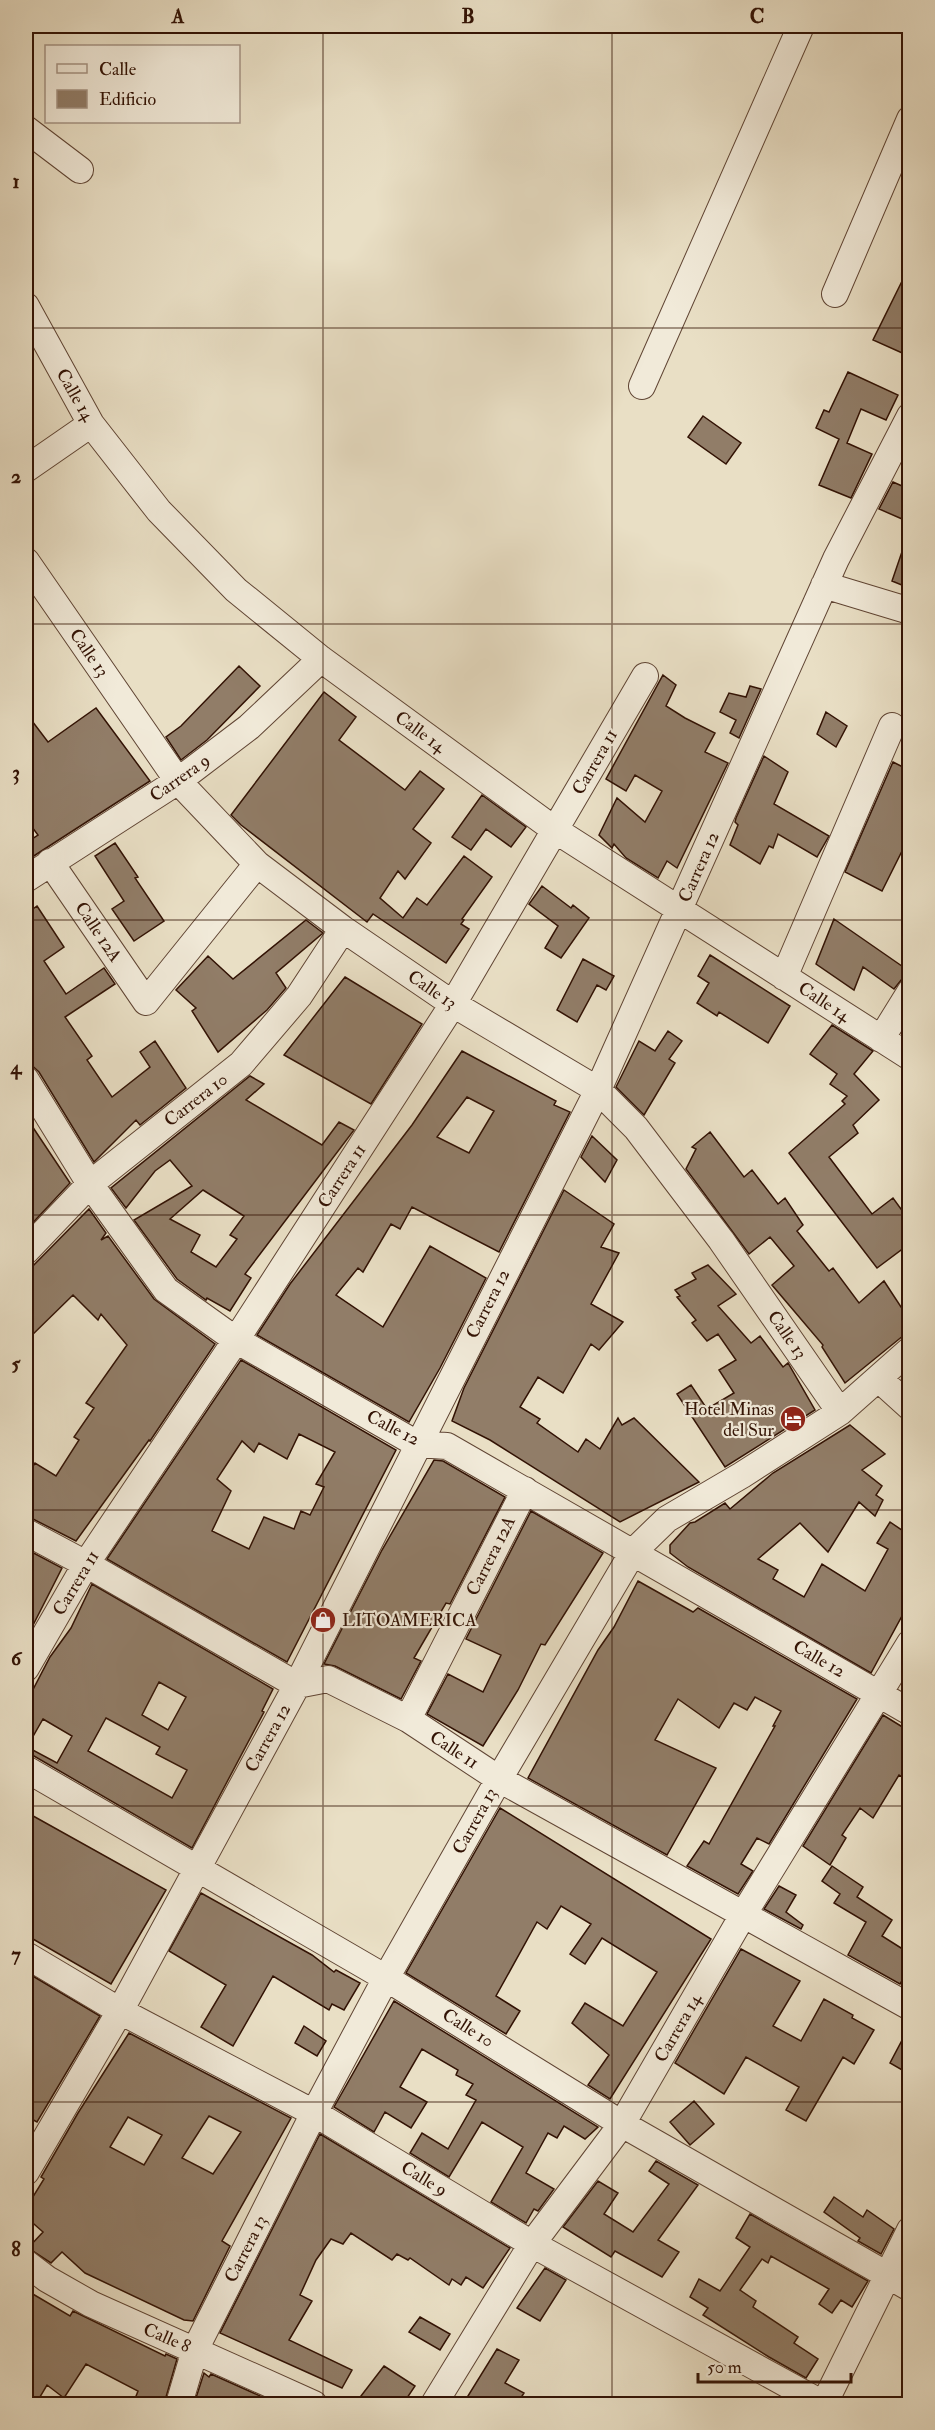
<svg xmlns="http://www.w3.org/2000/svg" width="935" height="2430" viewBox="0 0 935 2430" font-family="'IM FELL Double Pica',serif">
  <rect width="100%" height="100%" fill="#e9dfc5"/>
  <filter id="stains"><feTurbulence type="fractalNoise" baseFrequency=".00333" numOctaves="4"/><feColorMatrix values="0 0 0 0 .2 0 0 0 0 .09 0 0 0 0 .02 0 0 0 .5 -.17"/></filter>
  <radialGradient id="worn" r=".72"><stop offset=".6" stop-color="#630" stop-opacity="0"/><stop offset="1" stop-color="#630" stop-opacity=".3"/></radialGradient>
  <path fill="#917d68" stroke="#321204" stroke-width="1.5" fill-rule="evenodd" d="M909,267V356L873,340Z
    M848,372L898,395L886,420L861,409L847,443L872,454L851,498L819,485L839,439L816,428L824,410L829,412Z
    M703,416L741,443L726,464L688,437Z
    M893,482L909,489V522L879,509Z
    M907,537L909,538V588L892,581Z
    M239,666L260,686L207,740L181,760L166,737L181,726Z
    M663,675L676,685L666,706L685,718L715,733L705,752L728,763L677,868L667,861L658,878L626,858L614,844L612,848L599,835L617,798L645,822L662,791L635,775L626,791L606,779Z
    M750,686L761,689L739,738L730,733L736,720L720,712L729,693L746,697Z
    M324,692L356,717L339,740L405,790L420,771L444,789L413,829L431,843L405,879L398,871L380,898L403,918L417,898L427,905L464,856L492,877L462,919L464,920L461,924L469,929L446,963L373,914L367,922L241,825L231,815Z
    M96,708L150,781L26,861V843L38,835L26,819V713L48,742Z
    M826,712L847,726L836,747L817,734Z
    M764,756L788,772L774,804L829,836L817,857L778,834L773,848L769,846L760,864L730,845L738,825L735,822L736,818Z
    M893,762L909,770V837L882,891L845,872Z
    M482,795L526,827L511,847L486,829L471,850L452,837Z
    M115,843L138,877L135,878L164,921L134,941L112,909L124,901L95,856Z
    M542,886L571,908L573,905L589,918L561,958L545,948L558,926L529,904Z
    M37,906L64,947L44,961L66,994L104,968L115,984L65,1017L92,1056L87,1060L112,1097L150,1067L140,1052L155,1041L186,1088L140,1125L136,1120L94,1162L39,1072L26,1060V914Z
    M834,919L909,971L907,978L902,979L894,989L863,967L854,990L816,964Z
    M306,920L323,933L276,973L286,988L267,1010L218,1052L192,1011L196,1008L176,990L208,956L233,979Z
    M710,955L790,1006L768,1043L719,1012L717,1016L697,1003L709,983L698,976Z
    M583,959L614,976L606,990L597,985L577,1022L557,1010Z
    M345,977L422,1024L371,1104L284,1055Z
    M832,1025L873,1051L854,1074L879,1100L853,1125L858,1133L829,1157L872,1214L893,1198L909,1220V1244L877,1268L789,1153L845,1104L842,1101L847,1096L830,1084L837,1074L810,1054Z
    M668,1031L682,1041L669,1059L675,1063L644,1115L616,1087L639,1041L655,1051Z
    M462,1051L556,1101L554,1105L570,1112L499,1252L412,1207L400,1229L391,1224L363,1272L358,1268L336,1295L383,1327L430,1246L486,1278L440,1368L409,1422L257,1335L290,1284L412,1125ZM467,1097L494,1111L469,1153L437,1137Z
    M250,1076L264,1084L246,1100L322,1145L339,1122L354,1130L245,1274L251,1278L230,1311L207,1298L206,1300L177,1279L134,1220L192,1186L170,1160L155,1171L126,1208L111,1188ZM203,1190L244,1216L230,1235L237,1239L216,1267L191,1252L200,1235L170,1219Z
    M26,1117L70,1183L26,1230Z
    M710,1132L744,1177L752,1170L778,1204L785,1198L803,1225L797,1231L829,1271L833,1268L859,1303L884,1281L901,1307L909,1302V1331L845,1383L822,1347L823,1345L772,1285L794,1266L770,1237L749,1254L686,1169L696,1149L692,1147Z
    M592,1136L617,1160L605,1182L581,1157Z
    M564,1190L614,1224L601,1247L619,1253L591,1304L623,1322L599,1350L591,1344L563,1393L538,1377L520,1407L540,1419L537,1423L578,1452L586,1439L600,1449L618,1418L622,1425L634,1418L699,1482L620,1522L490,1440L452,1421L464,1388Z
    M89,1209L106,1233L101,1240L108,1236L154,1299L215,1344L150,1441L149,1440L76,1541L33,1519L26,1517V1477L35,1463L56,1476L79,1440L74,1437L94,1408L86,1403L127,1345L101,1314L98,1320L73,1295L26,1341V1273Z
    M708,1265L736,1294L718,1306L751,1343L760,1336L783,1367L788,1363L815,1410L725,1467L677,1394L691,1385L707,1409L734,1393L719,1370L736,1360L718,1334L707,1341L692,1323L696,1320L677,1297L680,1296L675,1290L696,1279L692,1273Z
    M241,1360L396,1450L287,1662L107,1559ZM299,1434L335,1452L316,1484L324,1487L310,1515L301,1511L294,1529L264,1517L249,1549L212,1531L231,1491L217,1479L242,1441L254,1452L259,1443L287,1459Z
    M850,1425L885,1454L862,1470L882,1486L876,1495L883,1500L875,1516L859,1502L828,1552L800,1523L758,1559L778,1570L773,1579L804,1597L822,1564L865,1591L888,1549L877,1543L890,1522L909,1535V1603L871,1673L688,1567L670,1553V1545L690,1523L695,1522L725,1503L730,1509L773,1473Z
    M434,1460L443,1461L505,1497L450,1604L446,1603L414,1658L421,1661L401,1699L335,1666L324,1664L382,1550Z
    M531,1511L603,1553L545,1645L541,1644L518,1690L483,1746L427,1714L448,1674L483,1692L501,1655L466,1639Z
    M26,1549L62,1568L26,1639Z
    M638,1581L693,1612L698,1608L857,1699L769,1844L757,1838L741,1864L753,1871L738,1894L687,1866L704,1841L709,1844L775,1726H773L781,1711L755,1697L747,1710L734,1703L719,1728L678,1699L655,1740L716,1768L667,1855L528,1778L598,1650L614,1627Z
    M92,1584L273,1689L262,1711L264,1712L192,1848L34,1756L26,1754V1703L50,1657L71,1628ZM159,1682L186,1697L168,1730L142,1715ZM106,1718L160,1747L156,1754L187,1770L172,1798L88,1751ZM43,1719L72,1736L57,1763L27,1747Z
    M883,1715L909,1731V1781L899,1775L873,1818L860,1808L842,1835L846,1838L830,1865L803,1846Z
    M500,1808L711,1939L610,2099L588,2085L609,2055L572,2023L585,2003L623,2026L657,1972L602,1938L585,1964L570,1954L591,1924L561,1906L547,1929L537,1922L496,1996L520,2011L506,2034L406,1973Z
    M26,1812L166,1890L111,1984L26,1935Z
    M832,1866L863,1887L857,1897L892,1920L882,1936L909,1953V1968L900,1984L848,1955L866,1922L834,1903L840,1894L822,1881Z
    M779,1886L796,1895L786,1912L803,1925L801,1929L764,1909Z
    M201,1893L312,1955L334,1972L336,1970L360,1983L344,2010L332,2004L329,2010L273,1976L233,2046L201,2027L226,1985L169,1951Z
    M741,1949L800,1981L773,2026L801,2041L824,1999L853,2015L852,2018L874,2030L854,2064L843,2057L806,2121L786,2110L799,2087L746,2057L724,2094L675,2063Z
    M26,1972L100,2016L37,2122L26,2116Z
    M394,2001L598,2127L585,2139L564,2126L557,2138L548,2133L526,2173L554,2189L538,2211L534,2209L526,2223L491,2202L523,2147L482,2122L449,2177L410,2153L422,2133L448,2149L476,2100L466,2095L473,2084L456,2075L458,2070L422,2049L400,2087L427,2102L411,2128L385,2112L374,2132L334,2107Z
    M304,2026L326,2041L317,2056L295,2043Z
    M909,2027V2074L890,2063Z
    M129,2033L291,2118L222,2241L230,2246L193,2321L184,2320L85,2273L62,2252L51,2263L28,2248L43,2232L26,2217V2208L44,2179L41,2177L78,2113ZM209,2116L241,2132L213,2174L182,2158ZM128,2117L162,2135L144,2165L110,2147Z
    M694,2101L714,2124L690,2145L670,2122Z
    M320,2134L510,2248L483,2288L466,2277L461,2285L452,2279L449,2285L410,2258L408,2260L397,2254L392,2260L351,2233L343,2244L331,2239L316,2260L300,2295L312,2301L289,2340L352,2370L342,2388L220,2333Z
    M656,2161L698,2185L658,2240L679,2252L662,2277L615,2251L611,2257L563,2227L598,2181L618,2193L604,2214L633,2232L669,2184L649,2171Z
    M834,2197L863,2217L867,2210L894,2229L881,2254L858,2241L860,2238L824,2212Z
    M750,2214L868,2281L852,2307L841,2300L832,2313L819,2304L829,2289L771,2256L768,2263L762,2259L740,2290L756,2301L753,2307L798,2337L794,2343L818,2359L806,2378L769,2357L703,2315L708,2308L690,2297L699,2279L720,2291L750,2247L736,2238Z
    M545,2268L566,2280L540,2321L517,2308Z
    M26,2290L70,2316L73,2311L165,2356L166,2354L177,2359L164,2404H133L138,2391L86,2364L64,2398L47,2385L37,2402L26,2395Z
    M420,2317L450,2334L440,2350L409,2332Z
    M497,2349L519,2360L505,2383L524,2393L517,2404H463Z
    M384,2366L415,2386L403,2404H380L361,2396Z
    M204,2373L209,2377L211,2374L278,2404H194Z"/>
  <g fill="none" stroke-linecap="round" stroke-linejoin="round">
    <g stroke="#604534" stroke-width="28">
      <path id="minor" d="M26,129L80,170
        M835,294L910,119
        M26,306L91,424L159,511L236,590L321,659L555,830L910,1057
        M642,386L801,26
        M26,469L91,424
        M26,561L178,781L257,864L343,929L453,1004L598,1090L636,1128L721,1240L840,1412
        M824,585L910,611
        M50,862L146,1002L257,864
        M26,879L178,781L249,727L321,659
        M784,977L892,726
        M881,1039L910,992
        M26,1080L90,1184L166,1290L236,1340L417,1444L447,1446L910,1712
        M26,1251L90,1184L241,1064L299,996L343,929
        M879,1379L910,1407
        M26,1532L86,1564L297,1685L328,1679L408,1719L499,1779L910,2007
        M26,1668L86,1564L236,1340L453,1004L645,676
        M408,1719L525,1490
        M26,1769L386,1978L622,2124L910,2288
        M26,1955L120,2011L314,2113L532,2244L823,2404
        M26,2172L120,2011L297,1685L598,1090L836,559L910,416
        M26,2263L47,2279L91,2304L314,2404
        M179,2404L195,2350L314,2113L386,1978L499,1779L633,1552L667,1519L742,1475L840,1412L910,1350
        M434,2404L532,2244L622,2124L743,1915L910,1643
        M824,2404L910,2230"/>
    </g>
    <use href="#minor" stroke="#f1ead9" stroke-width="26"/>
  </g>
  <path fill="none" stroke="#321204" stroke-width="1.5" stroke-opacity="0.55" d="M323,26V2404M612,26V2404M26,328H910M26,624H910M26,920H910M26,1215H910M26,1510H910M26,1806H910M26,2102H910"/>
  <defs>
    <g id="hotel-disc" transform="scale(1.35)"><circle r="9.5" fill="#8f2418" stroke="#f1ead9"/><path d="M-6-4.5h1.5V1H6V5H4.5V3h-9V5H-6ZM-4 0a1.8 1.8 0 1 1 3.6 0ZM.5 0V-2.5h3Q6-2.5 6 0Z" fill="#fff"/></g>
    <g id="shop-disc" transform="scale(1.35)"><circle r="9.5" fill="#8f2418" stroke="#f1ead9"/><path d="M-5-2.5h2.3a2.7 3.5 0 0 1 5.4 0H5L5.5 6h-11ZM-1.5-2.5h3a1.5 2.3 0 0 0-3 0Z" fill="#fff"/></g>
  </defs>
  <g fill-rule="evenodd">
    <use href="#hotel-disc" x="793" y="1419"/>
    <use href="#shop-disc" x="323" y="1620"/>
  </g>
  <g text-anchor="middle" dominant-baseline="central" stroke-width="4.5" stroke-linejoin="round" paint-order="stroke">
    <g font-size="18" fill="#321204" stroke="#f1ead9">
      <text transform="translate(75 395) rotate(60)">Calle 14</text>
      <text transform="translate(89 653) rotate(55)">Calle 13</text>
      <text transform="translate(420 732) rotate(36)">Calle 14</text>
      <text transform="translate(595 762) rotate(-60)">Carrera 11</text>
      <text transform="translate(180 778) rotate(-35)">Carrera 9</text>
      <text transform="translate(699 867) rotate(-66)">Carrera 12</text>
      <text transform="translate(98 932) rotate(56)">Calle 12A</text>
      <text transform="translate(432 990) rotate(34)">Calle 13</text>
      <text transform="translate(824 1002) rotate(33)">Calle 14</text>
      <text transform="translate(196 1100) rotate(-38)">Carrera 10</text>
      <text transform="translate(342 1176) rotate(-57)">Carrera 11</text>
      <text transform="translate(488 1304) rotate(-63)">Carrera 12</text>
      <text transform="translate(787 1335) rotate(55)">Calle 13</text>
      <text transform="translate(393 1428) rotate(27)">Calle 12</text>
      <text transform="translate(491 1556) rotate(-63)">Carrera 12A</text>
      <text transform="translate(76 1583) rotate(-59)">Carrera 11</text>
      <text transform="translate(819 1659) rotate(30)">Calle 12</text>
      <text transform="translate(268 1738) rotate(-61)">Carrera 12</text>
      <text transform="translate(454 1750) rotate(33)">Calle 11</text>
      <text transform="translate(475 1821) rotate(-61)">Carrera 13</text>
      <text transform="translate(468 2028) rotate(32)">Calle 10</text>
      <text transform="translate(678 2028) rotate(-60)">Carrera 14</text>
      <text transform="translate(424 2179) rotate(31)">Calle 9</text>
      <text transform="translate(246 2249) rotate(-63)">Carrera 13</text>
      <text transform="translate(167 2338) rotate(23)">Calle 8</text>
    </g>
    <g font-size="18" fill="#321204" stroke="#f1ead9" text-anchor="end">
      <text x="774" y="1409">Hotel Minas<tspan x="774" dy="21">del Sur</tspan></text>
      <text x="342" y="1620" text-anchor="start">LITOAMERICA</text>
    </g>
  </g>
  <rect width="935" height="2430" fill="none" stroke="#e9dfc5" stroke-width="66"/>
  <rect x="45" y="45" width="195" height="78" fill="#f1ead9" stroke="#a59484" stroke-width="1.5"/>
  <rect x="57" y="64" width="30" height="9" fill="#f1ead9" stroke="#a59484" stroke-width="1.5"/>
  <text x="99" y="75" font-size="18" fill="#321204">Calle</text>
  <rect x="57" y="90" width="30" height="18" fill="#917d68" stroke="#a59484" stroke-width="1.5"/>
  <text x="99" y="105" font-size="18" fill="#321204">Edificio</text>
  <path d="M698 2373v9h153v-9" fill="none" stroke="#321204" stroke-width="3"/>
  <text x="707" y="2373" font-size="18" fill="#321204" stroke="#f1ead9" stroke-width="4.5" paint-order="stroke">50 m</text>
  <rect x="33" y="33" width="869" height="2364" fill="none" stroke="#321204" stroke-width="2"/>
  <g font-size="20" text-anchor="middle" font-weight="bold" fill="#321204">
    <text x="178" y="23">A</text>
    <text x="468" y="23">B</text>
    <text x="757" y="23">C</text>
    <text x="16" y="188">1</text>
    <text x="16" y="483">2</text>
    <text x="16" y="779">3</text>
    <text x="16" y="1074">4</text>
    <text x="16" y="1370">5</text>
    <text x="16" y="1665">6</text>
    <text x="16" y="1961">7</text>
    <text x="16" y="2256">8</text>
  </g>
  <rect width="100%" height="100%" filter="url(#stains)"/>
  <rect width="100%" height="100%" fill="url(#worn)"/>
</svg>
